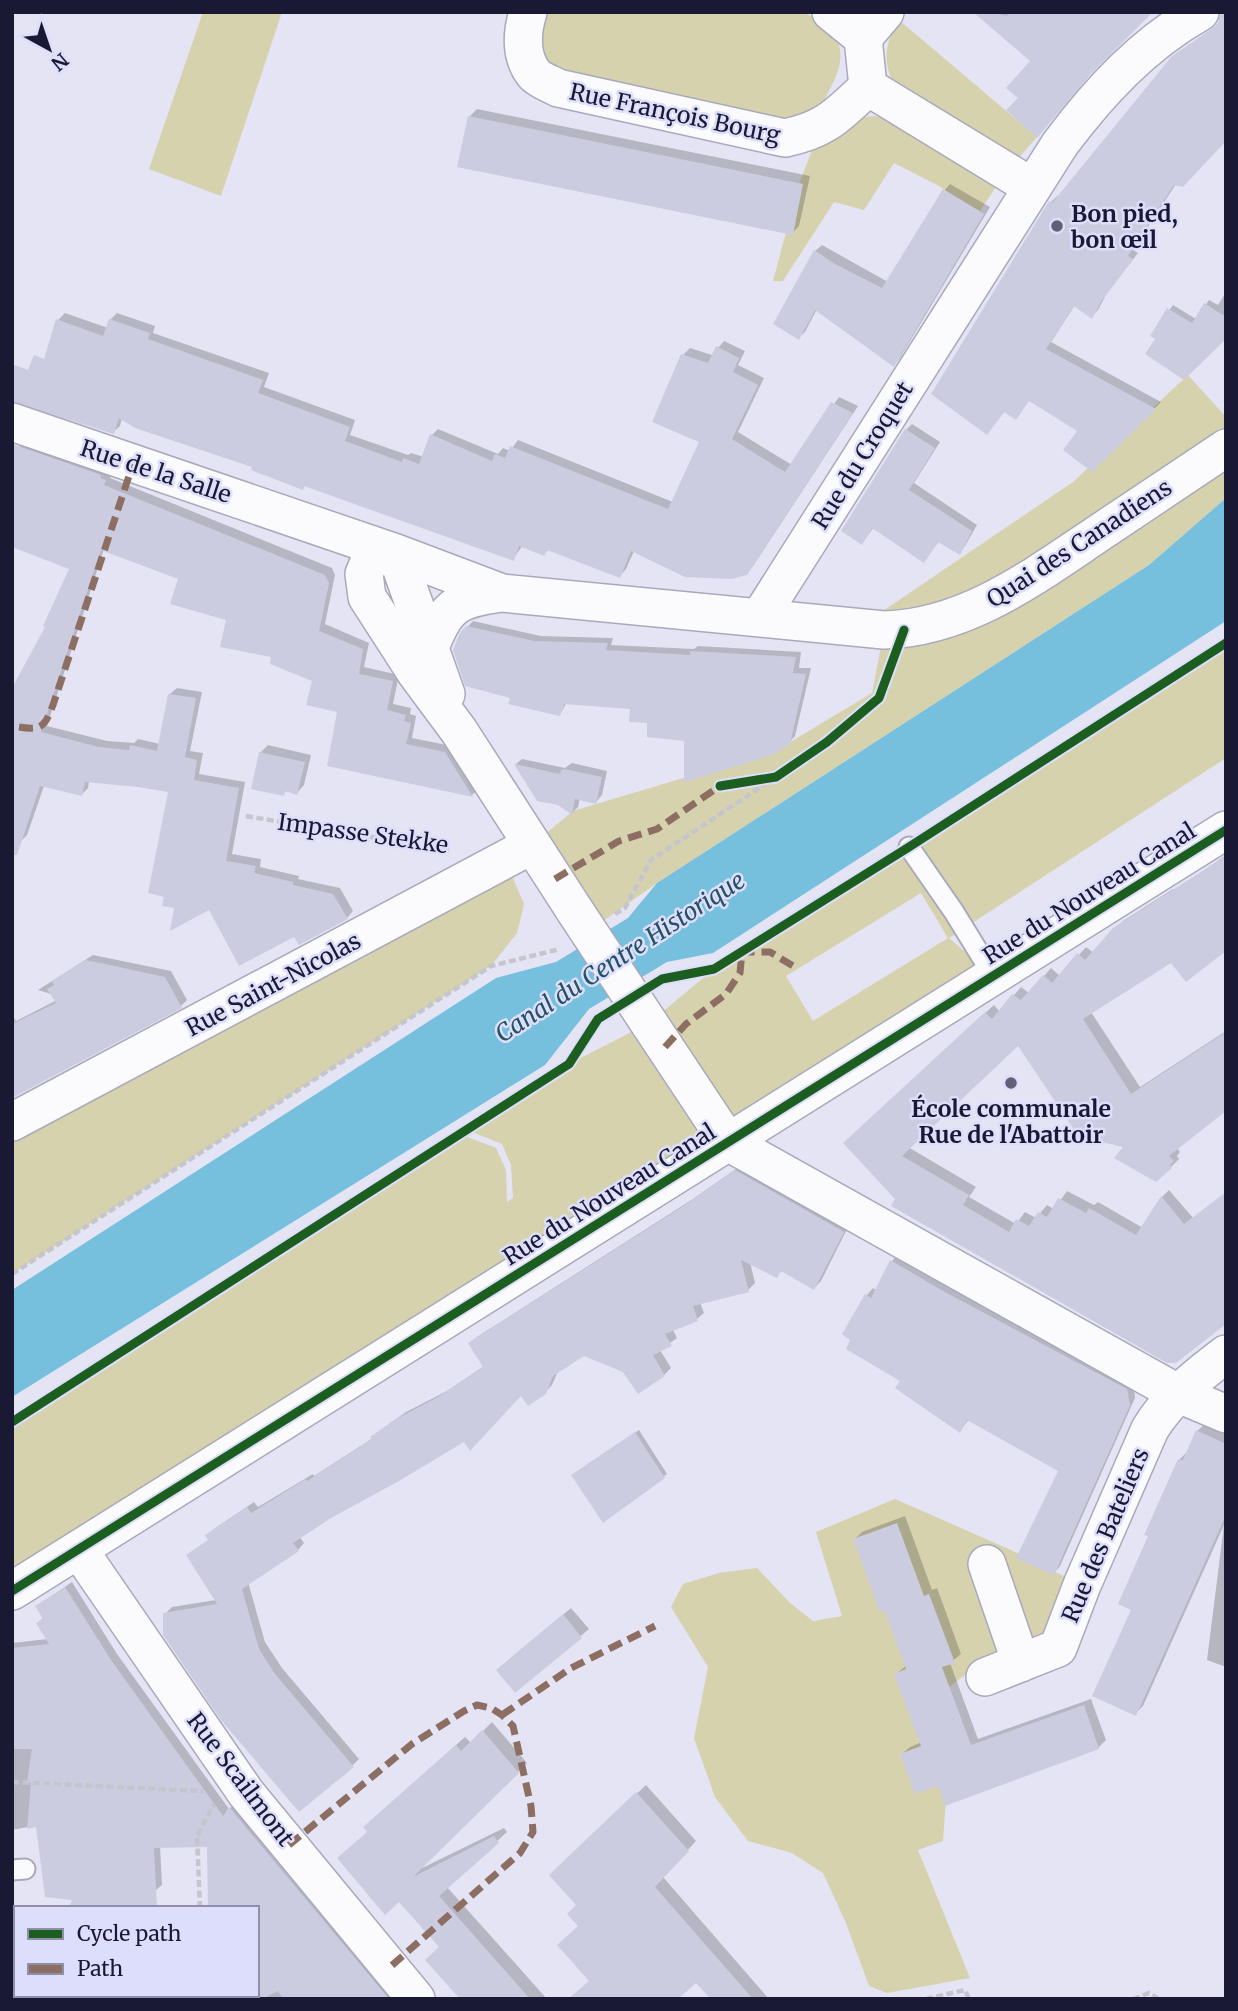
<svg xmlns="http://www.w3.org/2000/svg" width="1238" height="2011" viewBox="0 0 1238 2011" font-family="Merriweather,serif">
  <rect width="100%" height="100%" fill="#e4e4f4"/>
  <path fill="#d6d2ae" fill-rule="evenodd" d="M203,12H282L221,196L149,169Z
    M545,12H802C839,27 850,49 832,85C828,92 824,103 818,108C810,115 797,119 788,123L569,75L551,64L540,51Z
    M899,20L1037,137L1014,163L895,84C881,63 886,40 899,20Z
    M876,116L897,124L997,185L980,211L937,185L894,163L864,210L834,202L783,281H773L799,184L814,145L862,117Z
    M1188,375L1226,417V498L1149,565L657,883L589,931L532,845L573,811L777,750L872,693L884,631L858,628L1073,482Z
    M1226,642V758L949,938L994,977L12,1592V1423L462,1135L496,1148L506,1170L507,1202L513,1198L511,1165L502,1144L467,1130L569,1064L649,1023L714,969ZM921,893L948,938L813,1021L786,976Z
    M505,860L524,904L517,933L491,966L12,1274V1122Z
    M895,1499L1011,1550L1082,1585L1054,1636L966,1674L937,1697L946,1798L943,1841L918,1850L970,1978L887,1993L869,1986L846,1923L823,1873L792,1853L748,1841L715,1797L694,1738L708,1667L671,1607L683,1584L719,1573L757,1568L789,1602L813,1621L842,1616L816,1532Z"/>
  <path fill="#76c0de" d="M1226,498V621L713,953L667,962L589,1009L545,1065L12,1397V1290L496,978L556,962L628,918L657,883L1149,565Z"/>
  <path fill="#0003" d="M975,12H1050L1020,98L1033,61Z
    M1220,23L1176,184L1133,250L1138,253L1107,293L1098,310L1092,316L1075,305L1051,342L1161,402L1092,470L1079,431L1030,399L1016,418L1005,411L987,433L1051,202L1057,196L1059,198L1173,57Z
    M477,109L810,176L799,226L792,233L469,117Z
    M950,184L990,207L900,358L894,365L817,309L805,332L798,338L815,251L822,245L888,282L944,191Z
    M1226,292V336L1157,338L1153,335L1173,305L1196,319L1209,300L1218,305Z
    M65,313L108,328L111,319L117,313L155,326L153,333L269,373L264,387L355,420L350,435L408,455L411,453L424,457L432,435L438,429L498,454L503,448L510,451L518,440L673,502L702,441L683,355L690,348L712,355L724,341L745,351L738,365L764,378L738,432L792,465L839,397L858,406L753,566L746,574L634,551L626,569L620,576L549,549L544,554L523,545L513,559L306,484L303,488L255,466L122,418L120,426L113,432L58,320Z
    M912,424L940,442L914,483L977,525L965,546L959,552L939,541L924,561L874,527L862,543L906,430Z
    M26,440L112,473L110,478L332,568L335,575L325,624L369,643L364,667L399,675L393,704L411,708L410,714L416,716L412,738L452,746L479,789L472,795L329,764L339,711L314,680L273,656L180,578L104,549L47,726L107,741L134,743L138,739L160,744L170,694L177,688L202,692L190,751L203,753L199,774L245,782L232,854L261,859L260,867L299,876L298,879L340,888L353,911L347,918L295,934L209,908L176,906L170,791L139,785L89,781L88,788L81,795L44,786L27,835L20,842L48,626L72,568L19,447Z
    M473,621L541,636L613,638L611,645L694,649L698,646L801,652L799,668H811L795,736L789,743L686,739L649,722L632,707L567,702L560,714L512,697L461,634Z
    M268,745L311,755L304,785L297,793L287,790L283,794L260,753Z
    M522,759L565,768L572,763L607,771L602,795L596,802L580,798L578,807L572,813L559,803L538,799L516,764Z
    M1226,855V915L1192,879Z
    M1173,889L1213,956L1171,960L1091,1012L1140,1087L1226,1031V1110L1177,1148L1180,1152L1177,1156L1179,1159L1171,1167L1126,1146L1019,1044L908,1147L976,1187L969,1197L1016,1224L1025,1212L1036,1218L1047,1205L1054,1209L1067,1191L1094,1205L1098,1202L1143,1228L1162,1197L1169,1190L1193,1218L1226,1323L897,1199L853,1135L994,1005L1000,1012L1021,987L1029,993L1051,968L1060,976L1086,947L1094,953L1123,921Z
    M93,955L171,971L187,1000L181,1006L12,1096V1014L16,1021L57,1000L61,997L38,990Z
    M743,1164L849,1225L821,1281L814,1288L783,1270L776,1276L750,1262L755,1283L748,1290L700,1302L704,1313L697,1319L673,1330L677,1338L660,1350L671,1368L664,1375L625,1370L584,1354L558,1371L552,1385L545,1392L521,1394L465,1439L330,1516L299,1536L304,1543L298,1550L248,1582L265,1642L282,1668L359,1759L352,1766L165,1614L172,1607L216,1600L188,1555L210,1539L207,1535L214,1529L254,1502L258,1507L313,1474L314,1476L373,1438L379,1431L406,1412L447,1391L484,1366L470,1343L477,1337L693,1199Z
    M898,1254L1133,1382L1135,1398L1060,1566L1054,1573L1060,1471L969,1419L960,1431L845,1334L867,1295L873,1288L877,1291L892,1261Z
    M1205,1424L1226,1433V1667L1207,1660L1224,1525L1143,1706L1135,1714L1133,1609L1151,1536L1179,1460L1187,1452L1197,1431Z
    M639,1430L667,1474L663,1477L577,1472Z
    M905,1516L932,1590L937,1588L961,1654L950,1663L978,1739L1091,1699L1106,1740L1098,1748L939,1784L902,1754L910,1747L922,1742L896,1674L907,1665L886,1608L855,1539L862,1532Z
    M72,1582L117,1654L229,1809L236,1802L401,1999H156L175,1995H257V1908L209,1845L160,1846L162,1885L156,1890V1899H74L38,1825L12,1830V1643L48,1639L38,1623L44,1617L37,1606Z
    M571,1608L589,1629L516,1691L506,1662Z
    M492,1722L527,1763L416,1871L504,1828L507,1832L447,1887L547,1999H462L441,1946L369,1831L374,1818L465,1737L471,1743Z
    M646,1785L696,1841L663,1877L769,1999H713L696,1980H591L580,1926L579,1905L551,1875Z
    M12,1974L16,1975L12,1988Z
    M61,1995H117L118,1999H60Z"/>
  <path fill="#cccce0" d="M973,12H992L1007,16L1009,12H1153L1091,74L1037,138L1006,110L1018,98L1006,88L1030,61Z
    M1221,12H1226V141L1183,187L1174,185L1128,256L1133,259L1101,302L1092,319L1074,306L1046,349L1156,409L1092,472L1063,450L1077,431L1029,401L1016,420L1004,412L987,435L931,394L1049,201L1052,203L1172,56L1212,29L1218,23Z
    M468,116L803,184L793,235L457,167Z
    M943,189L984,214L894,367L815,310L799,340L773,324L814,250L835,264L882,288Z
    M1204,303L1226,317V339L1184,380L1145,354L1155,339L1150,336L1167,308L1192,323Z
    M56,319L103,336L109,319L150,333L148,339L263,380L258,393L350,427L345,441L402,462L403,458L419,464L430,434L492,461L495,454L505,458L510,446L668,509L699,442L652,422L681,354L708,363L716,346L739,358L733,372L758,385L732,439L785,472L831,402L853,413L747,575L731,579L685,577L631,551L620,578L547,550L544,556L519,546L514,561L304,486L303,490L251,470L252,467L135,428L119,418L114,434L12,402V364L28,370L34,355L44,359Z
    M905,429L935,448L909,490L972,531L960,555L938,542L924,563L872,528L862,545L841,531Z
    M12,444L101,475L100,478L106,480L104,485L325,575L329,583L319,631L363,649L359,674L393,681L387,710L406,715L404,721L411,723L406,744L445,752L473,797L327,766L337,712L306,705L312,681L270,664L271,657L220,647L226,620L170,604L178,579L101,550L41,732L99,747L129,750L130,745L157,751L168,694L196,698L185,757L197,760L194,780L239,788L226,861L256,866L254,873L293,882V885L333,894L348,919L299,945L294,937L239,966L209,910L170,931L174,908L162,906L164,897L148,893L168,792L138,787L85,782L82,796L40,786L17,855H12V688L45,627L43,626L69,569L12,547Z
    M466,626L534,641L608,643L606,650L690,655V651L796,657L793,673L806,674L790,744L772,755L684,782V741L647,737V723L629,722L630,709L564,704L560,716L508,704L510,698L465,686L453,650L460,633Z
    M259,752L305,762L297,795L285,791L284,796L251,789Z
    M514,764L560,774L561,770L564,769L602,777L596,804L575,799L572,815L558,805L537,801Z
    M1226,856V951L1186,982L1171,963L1083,1019L1131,1094L1226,1032V1111L1169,1156L1174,1161L1170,1165L1172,1168L1156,1182L1114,1158L1123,1147L1079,1137L1018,1046L902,1156L969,1195L963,1205L1009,1232L1016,1219L1029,1226L1038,1212L1047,1217L1058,1198L1086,1213L1089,1208L1136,1235L1161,1196L1184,1224L1226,1192V1324L1176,1363H1167L891,1206L895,1199L843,1143L985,1012L992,1019L1012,994L1021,1000L1043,975L1052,983L1077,953L1085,960L1113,928Z
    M86,960L165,977L182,1008L12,1098V1024L56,1003L47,989L54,985L52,981Z
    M735,1170L844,1232L814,1290L781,1271L777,1278L741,1260L749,1292L693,1306L698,1321L665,1334L672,1346L653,1355L665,1376L638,1394L623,1372L584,1356L553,1376L546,1394L528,1406L521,1396L470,1451L464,1442L399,1481L331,1518L293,1543L299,1551L242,1589L259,1649L275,1674L354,1767L299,1812L221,1720L163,1635V1613L217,1604L186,1555L208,1540L205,1535L247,1507L251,1513L306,1479L307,1481L372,1439L370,1437L398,1418L438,1397L483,1367L468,1343L685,1205Z
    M890,1260L943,1291L1127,1389L1130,1405L1054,1575L1016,1558L1058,1471L967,1420L960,1433L895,1388L900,1381L846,1349L850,1340L842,1334L865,1294L871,1298Z
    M1196,1430L1226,1444V1515L1136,1716L1092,1696L1131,1610L1118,1604L1148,1536L1144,1535L1178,1459L1183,1460Z
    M635,1432L665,1478L603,1523L571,1475Z
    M897,1523L924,1596L929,1594L955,1663L942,1667L971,1745L1084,1705L1099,1749L945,1806L938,1786L915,1794L900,1754L921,1746L894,1674L906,1669L885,1611L880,1612L853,1539Z
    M65,1587L111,1660L223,1816L229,1807L389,1999H283L278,1991L262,1999H257V1908H208L207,1847L154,1848L157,1908H69L72,1900L45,1897L36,1827L27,1829L31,1783L27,1782L32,1749H12V1648L49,1644L36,1623L43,1619L35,1606Z
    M563,1614L582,1638L515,1693L496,1670Z
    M482,1730L519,1773L413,1877L494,1836L499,1843L439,1896L530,1999H460L425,1960L439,1947L399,1902L385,1915L337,1858L367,1832L363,1827L456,1745L461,1751Z
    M636,1792L689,1851L655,1887L753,1999H711L696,1983L678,1999H568L589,1981L557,1945L578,1926L567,1914L576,1905L549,1875Z"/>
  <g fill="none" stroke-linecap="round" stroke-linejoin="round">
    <g stroke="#a9a9bc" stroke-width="23">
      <path id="lane" d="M909,847L954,912L994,977
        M12,1870L25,1869"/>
    </g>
    <g stroke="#a9a9bc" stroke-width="40">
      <path id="street" d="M528,12C522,32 520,56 534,74C539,80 551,84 558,88L785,138C826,130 839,114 868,87
        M831,12L863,38L868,87
        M863,38L885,12
        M868,87L1032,187
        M12,422L396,553L502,593L884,630C965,628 1032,578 1096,535C1139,506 1183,477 1226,448
        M396,553L380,554L369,562L364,574L367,597L416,673L459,731L575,911
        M396,553L446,694
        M760,617L1060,144C1099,92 1143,44 1200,12
        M430,648C446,604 458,599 502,593
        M649,1023L728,1142L1179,1394L1226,1414
        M12,1122L532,845
        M79,1550L246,1793L416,1999
        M987,1564L1021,1663
        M12,1591L1226,830
        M985,1677L1058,1648L1082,1585L1150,1429C1168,1399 1198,1375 1226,1354"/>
    </g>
    <path stroke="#c5c5cd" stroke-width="4.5" stroke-dasharray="7 3.5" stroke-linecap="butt" d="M246,816L449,850
      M615,914L625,908L651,860L776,777
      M12,1274L491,966L560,949
      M12,1782L203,1791
      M200,1908L197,1836L214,1804
      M926,1999L965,1990L969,1999
      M1133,1999L1149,1993L1159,1999"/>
    <use href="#lane" stroke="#fbfbfd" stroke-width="19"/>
    <use href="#street" stroke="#fbfbfd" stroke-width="37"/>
    <g stroke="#a9a9bc" stroke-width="40" stroke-linecap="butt">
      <path id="street-bridge" d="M575,911L649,1023"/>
    </g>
    <use href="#street-bridge" stroke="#fbfbfd" stroke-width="37"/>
    <path stroke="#8d6e63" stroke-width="7" stroke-dasharray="14 7" stroke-linecap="butt" d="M19,727C43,731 45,725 53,705L133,464
      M555,879L619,841L657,829L720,786
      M665,1047L686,1024L726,994L740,973L742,952H770L798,969
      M502,1715L571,1668L655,1626
      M289,1845L412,1744L464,1711L477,1705L491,1708L502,1715L513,1726L531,1806L533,1832L520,1853L390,1967"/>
    <g stroke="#dddefb" stroke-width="13">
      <path id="cycleway" d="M720,786L776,777L827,742L879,698L904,630
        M12,1422L569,1064L598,1019L662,979L714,969L909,847L1226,643
        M12,1591L1226,830"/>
    </g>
    <use href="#cycleway" stroke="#1b5e20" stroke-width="9"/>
  </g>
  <g fill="#616077" stroke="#dddefb" stroke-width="2.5">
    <circle cx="1057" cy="226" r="7"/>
    <circle cx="1011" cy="1083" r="7"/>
  </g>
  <g text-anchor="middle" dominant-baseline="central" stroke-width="5" stroke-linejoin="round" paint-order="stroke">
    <g font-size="23" fill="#1a1933" stroke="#dddefb">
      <text transform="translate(675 113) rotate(12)">Rue François Bourg</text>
      <text transform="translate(862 455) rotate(-58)">Rue du Croquet</text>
      <text transform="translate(156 471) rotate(18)">Rue de la Salle</text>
      <text transform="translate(1079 543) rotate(-33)">Quai des Canadiens</text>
      <text transform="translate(363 833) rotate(8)">Impasse Stekke</text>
      <text transform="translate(1089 893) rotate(-32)">Rue du Nouveau Canal</text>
      <text transform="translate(273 984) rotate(-28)">Rue Saint-Nicolas</text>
      <text transform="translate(609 1194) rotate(-32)">Rue du Nouveau Canal</text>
      <text transform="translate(1105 1535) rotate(-67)">Rue des Bateliers</text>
      <text transform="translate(241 1779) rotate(53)">Rue Scailmont</text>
    </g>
    <g font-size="23" font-weight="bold" fill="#1a1933" stroke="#dddefb" text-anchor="start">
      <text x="1071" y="213">Bon pied,<tspan x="1071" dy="26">bon œil</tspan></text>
      <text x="1011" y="1108" text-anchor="middle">École communale<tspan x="1011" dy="26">Rue de l'Abattoir</tspan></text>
    </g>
    <g font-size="24" font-style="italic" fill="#255161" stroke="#dddefb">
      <text transform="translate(620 957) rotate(-33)">Canal du Centre Historique</text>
    </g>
  </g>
  <rect width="1238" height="2011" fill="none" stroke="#1a1933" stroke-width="28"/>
  <rect x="14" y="1906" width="245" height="91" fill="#dddefb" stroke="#8f8fab" stroke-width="2"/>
  <rect x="28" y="1929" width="35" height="10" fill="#1b5e20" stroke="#8f8fab" stroke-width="2"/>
  <text x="77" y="1941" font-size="21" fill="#1a1933">Cycle path</text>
  <rect x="28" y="1964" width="35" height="10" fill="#8d6e63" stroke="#8f8fab" stroke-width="2"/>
  <text x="77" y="1976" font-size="21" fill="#1a1933">Path</text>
  <g transform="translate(49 49) rotate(140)" stroke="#dddefb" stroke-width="5" paint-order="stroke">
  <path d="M0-5L12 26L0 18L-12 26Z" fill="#1a1933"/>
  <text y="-10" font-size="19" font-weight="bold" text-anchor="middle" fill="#1a1933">N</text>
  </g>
</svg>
